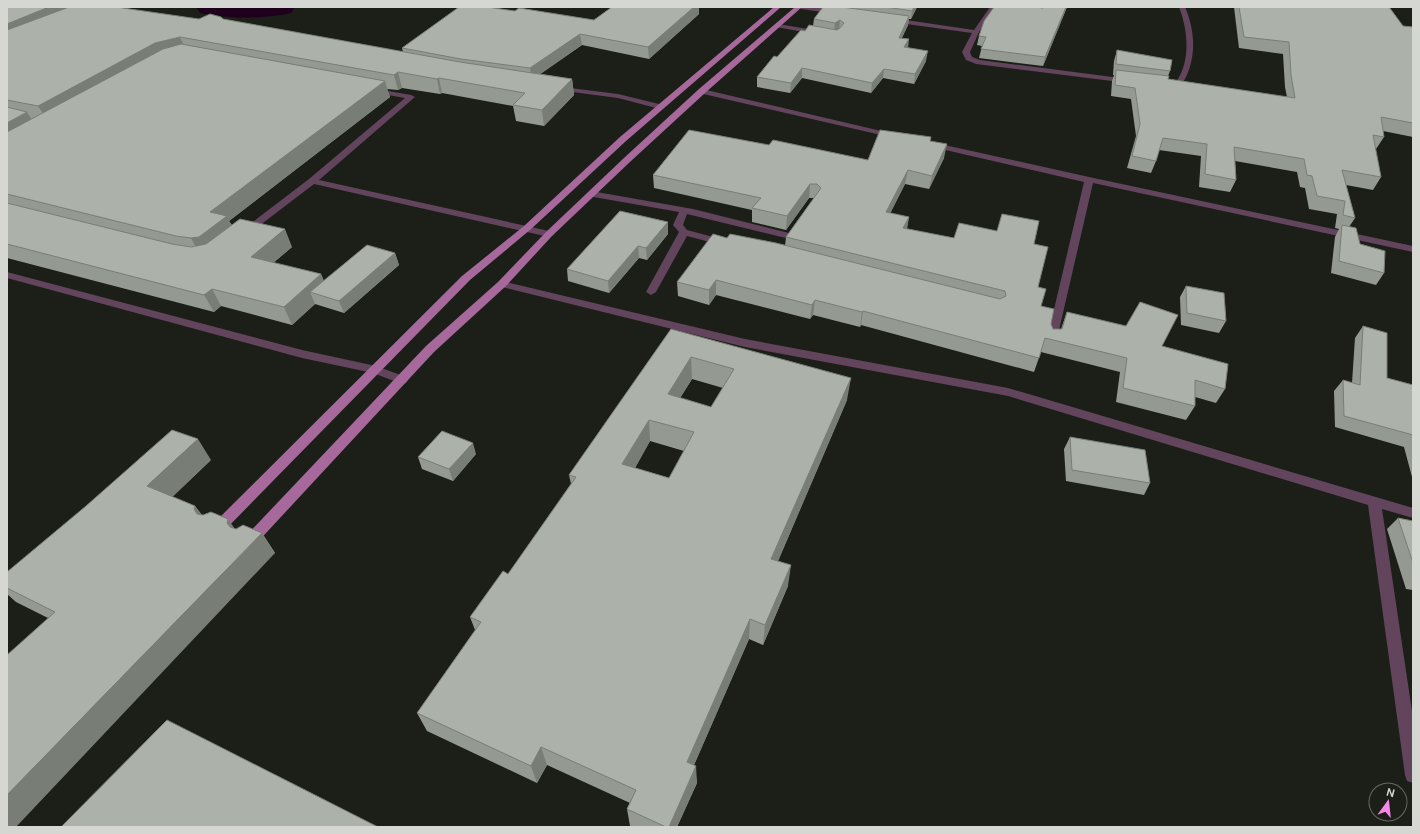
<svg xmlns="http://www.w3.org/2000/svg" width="1420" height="834" viewBox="0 0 1420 834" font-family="'DM Sans',sans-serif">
  <rect width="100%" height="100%" fill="#1b1f18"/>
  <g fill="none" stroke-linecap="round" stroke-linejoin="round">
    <path fill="#1f001c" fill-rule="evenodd" d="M196,7H295L291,13C266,19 225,19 200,13Z"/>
    <path fill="#62445c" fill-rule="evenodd" d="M798,7C809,7 831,6 840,12L837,14L801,9Z
      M990,7H996L979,32L970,52L972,57L980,60L1128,79L1132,81L1128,83L976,64L966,60L962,52L972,33L892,22L889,20L892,18L974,30Z
      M1179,7H1185C1196,32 1197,62 1181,86L1166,87L1162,85L1163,83L1176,82C1191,61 1188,30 1179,7Z
      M778,24L820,31L823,33L820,35L776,27V25Z
      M554,86L618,94L663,105L664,107L660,109L618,98L557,90L553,88Z
      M371,88L411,95L415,97L319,180L549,231L552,232L554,234L552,236L549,237L314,184L247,235H241L239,233L241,231L309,179L405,98L371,92Z
      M699,89H702L894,134L898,136L894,138L699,93Z
      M928,142H931L1089,177L1413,246V252L1093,183L1057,339L1056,342H1048L1047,339L1084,182L928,146L927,144Z
      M591,191L693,209L793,234L795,236L790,239L687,214L683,225L687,230L728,241L730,243L725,246L687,236L656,292L651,295L646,292L679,232L673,225L679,212L588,196L587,194L588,192Z
      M7,272L302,350L376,366L406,377L408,380L406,383L402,384L373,373L302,358L7,278Z
      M502,281L745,339L1008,388L1413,508V518L1382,509L1413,718V783L1407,781L1405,775L1368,505L1008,396L745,347L498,286L497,284L498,282Z"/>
    <path fill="#a7689c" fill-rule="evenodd" d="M774,7H781L626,141L530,230L470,280L222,533L217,534L212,533L210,529L212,525L462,276L524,226L620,137Z
      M795,7H802L705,93L631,161L552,236L506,286L434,352L254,546L249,548L244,546L242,542L244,538L426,346L498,282L546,232L625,157L699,89Z"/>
  </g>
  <path fill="#949991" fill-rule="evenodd" d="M7,7L199,19H223L403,52L402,48L515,11L594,20L612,7H699V14L649,59L582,45L540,74L572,79L574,95L544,126L516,121L513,106L442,93L440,94L402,88L398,90L387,89L390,97L229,221L232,225L292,247L273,263L321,274L324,281L395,253L399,265L344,313L315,304L292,325L221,306L214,312L7,258Z
    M823,7H917L911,19H909L908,25L902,38L908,48L926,61L914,84L883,78L871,93L802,78L790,93L757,87V77L777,57L805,31L813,26L814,19Z
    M1067,7L1043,66L979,58L982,46L977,45L979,36L1043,8Z
    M1234,7H1389L1403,26L1413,27V137L1383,131L1384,137L1376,149H1375L1381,177L1373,190L1346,185L1355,218L1349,227L1360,244L1384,273L1376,285L1331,273L1335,237L1339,229L1335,228L1337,214L1309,209L1305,188L1300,187L1297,172L1235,161L1236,180L1230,192L1199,187L1201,156L1159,150L1156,161L1151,173L1127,168L1136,136L1131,99L1111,96L1112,81L1114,75H1113L1114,61L1117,50L1170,71L1168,76V79L1287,97L1285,87L1283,54L1239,48Z
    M931,141L944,158L929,189L905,184L890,213L909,217L907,229L954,238L1034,244L1041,306L1051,324L1053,329H1061L1067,312L1162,346L1225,389L1216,403L1195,397V406L1186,420L1116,402L1120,372L1041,352L1034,372L861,325L860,327L813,315L810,319L716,295L709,305L678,296L677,282L727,238L785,246L786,237L814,198H809L786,230L752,222V210L654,188L653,175L769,145L868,160Z
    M668,234L647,260L639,258L609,293L568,281L567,269Z
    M1186,286L1226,321L1219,333L1181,325L1180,297Z
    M1363,326L1387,378L1413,385V478L1412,477L1404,447L1335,427L1334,391L1343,380L1352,383L1355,338Z
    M671,329L847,400L778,561L788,586L763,645L749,639L694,765L697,783L677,827H633L630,826L627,809L630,803L547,765L537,783L427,731L417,713L475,630L470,617L508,574L571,484L569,475ZM692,379L723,388L711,407L680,398ZM650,441L684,451L669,478L635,468Z
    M1070,437L1150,483L1144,495L1066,481L1064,449Z
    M476,454L453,481L422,469L418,457Z
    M211,460L172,497L195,506L202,515L228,519L234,529L262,533L275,553L48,618L16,602L7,594V572Z
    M1398,518L1413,521V590L1406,589L1387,529Z"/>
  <path fill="#787d76" d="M49,7H72L7,41V24Z
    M694,7H699V14L649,59L648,47Z
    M914,7H917L911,19L912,11Z
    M1066,7H1067L1043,66L1045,57Z
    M909,16L908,25L897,47L899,38Z
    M840,20L839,30L834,32L835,23Z
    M580,34L582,45L532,80L530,68Z
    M180,37L187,52L48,121L38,106L155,43Z
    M909,39L908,49L904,47Z
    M928,51L926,61L914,84L915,74Z
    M802,68V78L790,93L791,83Z
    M884,69L883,78L871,93L872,83Z
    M398,72L402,88L398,90L394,75Z
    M439,78L442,93L440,94L437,79Z
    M572,79L574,95L544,126L542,110Z
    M385,81L390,97L229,221L235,233L200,255L191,238L210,212Z
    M27,112L37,128L7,144V123Z
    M947,144L944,158L929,189L932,176Z
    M908,170L905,184L884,226L886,212Z
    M810,184L809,198L786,230L787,216Z
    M909,217L906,231L903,228Z
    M668,222V234L647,260L646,248Z
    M285,229L292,247L259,275L251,257Z
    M638,246L639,258L609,293L608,281Z
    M395,253L399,265L344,313L339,301Z
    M321,274L328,292H310L315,304L292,325L284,307Z
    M716,280V295L709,305V290Z
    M212,289L221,306L214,312L204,295Z
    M815,300L813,315L810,319L812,305Z
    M863,311L861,325L860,327L862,312Z
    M691,357L692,379L669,416L668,394Z
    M851,378L847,400L770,580L771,559Z
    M649,420L650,441L625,486L622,464Z
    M198,439L211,460L162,507L147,486Z
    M473,443L476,454L453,481L449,469Z
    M195,506L210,526L209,530L194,509Z
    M228,519L242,539L230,527L227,523Z
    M262,533L275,553L16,827H7V795Z
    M791,565L788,586L763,645L765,625Z
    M750,619L749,639L688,779L687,762Z
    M541,747L547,765L537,783L531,766Z
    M696,766L697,783L677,827H669Z"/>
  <path fill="#acb2a9" stroke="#787d76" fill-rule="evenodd" d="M7,7H49L7,24Z
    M69,7H116L199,19L210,14L221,17L223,19L460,62L572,79L542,110L513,105L525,93L439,78L437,79L398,72L394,75L180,37L155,43L38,106L7,100V30Z
    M459,7H487L515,11L519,8L594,20L612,7H694L648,47L580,34L530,68L461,59L402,48Z
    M823,7H842L909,16L899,38L909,39L904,47L928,51L915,74L884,69L872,83L802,68L791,83L757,77L774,56L777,57L801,30L805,31L809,25L837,30L840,28L844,23L840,20L835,23L814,19Z
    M886,7H914L912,11Z
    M994,7H1036L1043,8L1044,7H1066L1045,57L981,49L986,37L979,36L984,21Z
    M1239,7H1389L1403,26L1413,27V123L1381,117L1384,137L1373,135L1381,177L1342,170L1355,218L1343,215L1345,201L1317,196L1312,176L1307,175L1304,159L1234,147L1236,180L1205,174L1207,144L1163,138L1156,161L1132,156L1140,124L1135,88L1115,85L1116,70L1169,76L1168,79L1295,98L1291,75L1289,42L1244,37Z
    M181,44L385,81L210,212L227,216L199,237L191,238L176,236L7,194V132L163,49Z
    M1117,50L1172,60L1170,71L1116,64Z
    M7,107L27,112L7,123Z
    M689,130L769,145L773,140L868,160L880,130L931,137L930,141L947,144L932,176L908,170L886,212L909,217L903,228L954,238L959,223L997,231L1002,214L1039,221L1034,244L1048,247L1038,287L1046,289L1041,306L1054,309L1051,324L1053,329H1062L1067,312L1126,326L1140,302L1178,315L1162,346L1228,364L1225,389L1195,380V406L1123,388L1127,358L1045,338L1039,358L863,311L862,312L815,300L812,305L716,280L709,290L677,282L713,234L727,238L730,234L776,243L1000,299L1006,296L1005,291L786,237L821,188L817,184H810L787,216L752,208L761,198L653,175Z
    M7,203L172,244L191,247L206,244L240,219L285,229L251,257L321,274L284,307L212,289L204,295L7,244Z
    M620,211L668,222L646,248L638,246L608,281L567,269Z
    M1342,225L1356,228L1360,244L1385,251L1384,273L1339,261Z
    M367,245L395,253L339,301L310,292Z
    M1186,286L1224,293L1226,321L1187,313Z
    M1363,326L1387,333V378L1413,385V435L1344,416L1343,380L1360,385Z
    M671,329L851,378L771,559L791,565L765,625L750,619L687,762L696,766L669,827H666L627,809L636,790L541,747L531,766L417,713L481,622L470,617L503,571L508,574L576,477L569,475ZM691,357L734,369L711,407L668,394ZM649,420L694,432L669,478L622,464Z
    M172,430L198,439L147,486L195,506L194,509L197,514L203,515L211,512L228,519L227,523L230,527L236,529L243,525L262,533L7,795V655L55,612L7,588V572L86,506Z
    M442,431L473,443L449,469L418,457Z
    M1070,437L1145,450L1150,483L1072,470Z
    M1398,518L1413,521V563Z
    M167,720L378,827H61Z"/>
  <rect width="1420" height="834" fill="none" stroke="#d4d7d2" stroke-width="16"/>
  <g transform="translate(1388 802) rotate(15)"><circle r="19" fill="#1b1f18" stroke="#656962"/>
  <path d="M0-3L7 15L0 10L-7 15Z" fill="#f987e8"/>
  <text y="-6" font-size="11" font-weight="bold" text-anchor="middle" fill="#d4d7d2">N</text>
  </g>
</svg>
